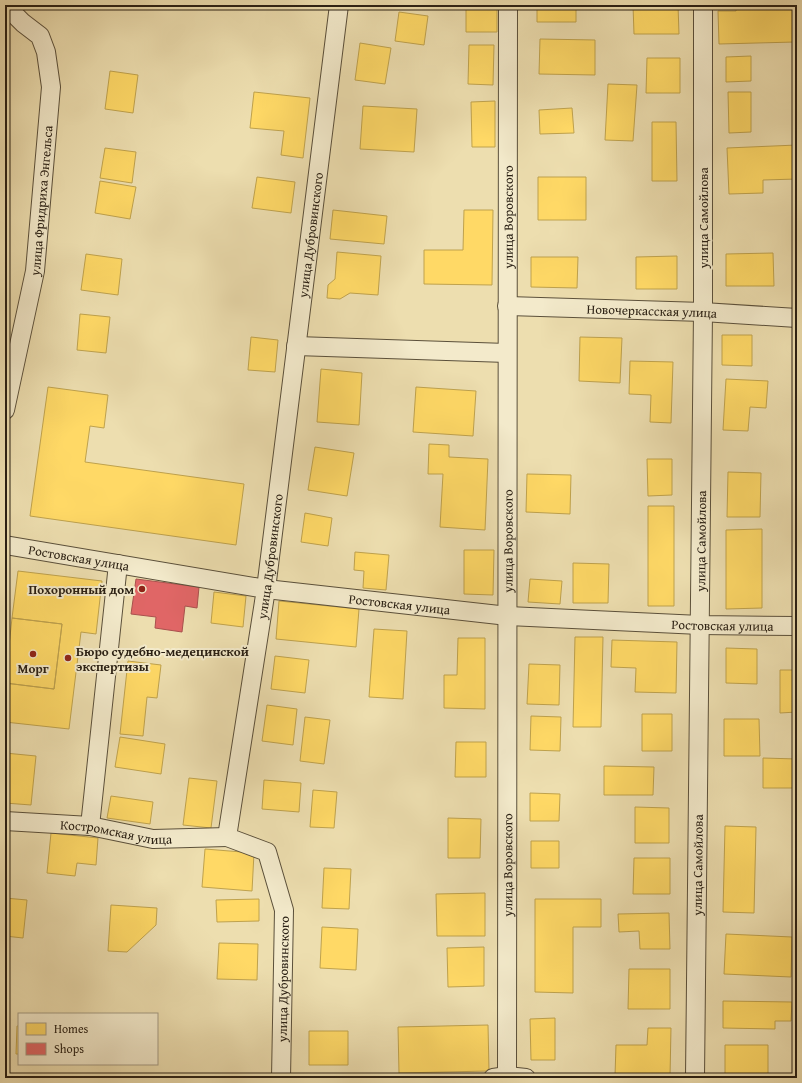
<svg xmlns="http://www.w3.org/2000/svg" width="802" height="1083" viewBox="0 0 802 1083" font-family="'Gentium Book Plus',serif">
  <rect width="100%" height="100%" fill="#eddeaf"/>
  <filter id="stains"><feTurbulence type="fractalNoise" baseFrequency=".005" numOctaves="4"/><feColorMatrix values="0 0 0 0 .2 0 0 0 0 .09 0 0 0 0 .02 0 0 0 .5 -.17"/></filter>
  <radialGradient id="worn" r=".72"><stop offset=".6" stop-color="#630" stop-opacity="0"/><stop offset="1" stop-color="#630" stop-opacity=".3"/></radialGradient>
  <path fill="#ffd966" stroke="#bfa24d" d="M466,5H497V32H466Z
    M537,5H576V22H537Z
    M633,5H678L679,34H634Z
    M736,5H794L795,42L719,44L718,11H736Z
    M399,12L428,16L424,45L395,41Z
    M540,39L595,40V75L539,74Z
    M360,43L391,48L385,84L355,80Z
    M469,45H494L493,85L468,84Z
    M751,56V81L726,82V57Z
    M647,58H680V93H646Z
    M110,71L138,75L133,113L105,109Z
    M608,84L637,85L633,141L605,140Z
    M254,92L310,98L303,158L281,155L284,131L250,128Z
    M728,92H751V132L729,133Z
    M495,101V147H472L471,102Z
    M363,106L417,109L414,152L360,149Z
    M572,108L574,133L540,134L539,110Z
    M652,122H676L677,181H652Z
    M797,145V179L763,180V193L729,194L727,148Z
    M105,148L136,152L132,183L100,178Z
    M257,177L295,182L291,213L252,208Z
    M538,177H586V220H538Z
    M100,181L136,187L130,219L95,213Z
    M333,210L387,216L384,244L330,239Z
    M464,210H493L492,285L424,284V250H463Z
    M337,252L381,256L378,295L350,293L340,299L327,298L328,285L335,279Z
    M773,253L774,286H726V254Z
    M86,254L122,259L118,295L81,290Z
    M677,256V289H636V257Z
    M531,257H578L577,288L531,287Z
    M80,314L110,317L106,353L77,350Z
    M722,335H752V366L722,365Z
    M251,337L278,340L275,372L248,370Z
    M580,337L622,338L620,383L579,381Z
    M630,361L673,362L671,423L650,422L651,395L629,394Z
    M321,369L362,373L359,425L317,422Z
    M726,379L768,381L766,408L750,407L748,431L723,430Z
    M48,387L108,395L104,428L90,426L85,462L244,484L236,545L30,516Z
    M416,387L476,391L473,436L413,432Z
    M429,444L449,445V457L488,459L485,530L440,527L443,474H428Z
    M315,447L354,453L347,496L308,490Z
    M647,459H672V495L648,496Z
    M728,472L761,473L760,517H727Z
    M527,474L571,475L570,514L526,512Z
    M648,506H674V606H648Z
    M305,513L332,518L328,546L301,542Z
    M762,529V608L726,609V530Z
    M464,550H494L493,595L464,594Z
    M355,552L389,555L386,590L363,588L364,571L354,570Z
    M573,563L609,564L608,603H573Z
    M18,571L102,581L96,634L81,632L69,729L5,722V683L54,689L62,624L12,618Z
    M530,579L562,581L560,604L528,602Z
    M214,592L246,596L243,627L211,623Z
    M279,601L359,609L356,647L276,639Z
    M12,618L62,624L54,689L5,683Z
    M374,629L407,631L403,699L369,697Z
    M575,637H603L601,727H573Z
    M458,638H485V709L444,708V675H457Z
    M612,640L677,642L676,693L635,692L636,668L611,667Z
    M726,648L757,649V684L726,683Z
    M275,656L309,660L305,693L271,689Z
    M128,661L161,665L157,698L147,697L143,736L120,734Z
    M529,664L560,665L559,705L527,704Z
    M780,670H797V712L780,713Z
    M267,705L297,709L293,745L262,741Z
    M642,714H672V751H642Z
    M531,716L561,717L560,751L530,750Z
    M305,717L330,720L324,764L300,761Z
    M724,719H759L760,756H724Z
    M120,737L165,744L161,774L115,767Z
    M456,742H486V777H455Z
    M5,753L36,756L31,805L5,803Z
    M763,758L797,759V788H763Z
    M604,766L654,767L653,795H604Z
    M189,778L217,781L211,828L183,825Z
    M264,780L301,783L299,812L262,809Z
    M313,790L337,792L334,828L310,827Z
    M530,793L560,794L559,821H530Z
    M111,796L153,802L150,824L107,818Z
    M635,807L669,808V843H635Z
    M448,818L481,819L480,858H448Z
    M725,826L756,827L754,913L723,912Z
    M51,833L98,838L96,865L77,863L75,876L47,873Z
    M531,841H559V868H531Z
    M205,849L254,853L252,891L202,887Z
    M634,858H670V894H633Z
    M324,868L351,869L349,909L322,908Z
    M485,893V936H437L436,894Z
    M5,898L27,900L23,938L5,936Z
    M259,899V921L217,922L216,900Z
    M535,899H601V927H573V993L535,992Z
    M111,905L157,908L156,925L127,952L108,951Z
    M669,913L670,949H640L639,931L619,932L618,914Z
    M322,927L358,929L356,970L320,968Z
    M726,934L792,937L791,977L724,974Z
    M219,943L258,944L257,980L217,979Z
    M484,947V986L448,987L447,948Z
    M629,969H670V1009H628Z
    M723,1001L792,1002L791,1021H775V1029L723,1028Z
    M555,1018V1060H531L530,1019Z
    M488,1025L489,1071L399,1073L398,1027Z
    M17,1026H19V1054H16Z
    M648,1028H671L670,1076H615L616,1045H647Z
    M309,1031H348V1065H309Z
    M794,1044H797V1078H794Z
    M725,1045H768V1078H725Z"/>
  <path fill="#e06666" stroke="#a9514d" d="M136,579L199,587L197,608L185,606L182,632L155,628L156,617L131,614Z"/>
  <g fill="none" stroke-linecap="round" stroke-linejoin="round">
    <g stroke="#5b503b" stroke-width="20">
      <g id="minor">
        <path id="s1" d="M507,306L703,312L797,318"/>
        <path d="M296,346L507,353"/>
        <path id="s2" d="M5,410L35,271L51,87L46,52L40,36L23,23L5,5"/>
        <path id="s3" d="M5,545L266,589L508,616L700,625L797,626"/>
        <path id="s4" d="M5,821L90,826L153,839L227,837"/>
        <path d="M90,826L118,564"/>
        <path id="s5" d="M507,1076L508,5"/>
        <path id="s6" d="M281,1078L284,910L267,852L227,837L266,589L339,5"/>
        <path d="M493,1078L507,1076L526,1078"/>
        <path id="s7" d="M695,1078L703,312V5"/>
      </g>
    </g>
    <use href="#minor" stroke="#f3eacb" stroke-width="18"/>
  </g>
  <g fill="#8f2418" stroke="#f3eacb" stroke-width="1.5">
    <circle cx="142" cy="589" r="4"/>
    <circle cx="33" cy="654" r="4"/>
    <circle cx="68" cy="658" r="4"/>
  </g>
  <g text-anchor="middle" dominant-baseline="central" stroke-width="4" stroke-linejoin="round" paint-order="stroke">
    <g font-size="13" fill="#2a2014" stroke="#f3eacb">
      <text stroke="none"><textPath href="#s2" startOffset="213">улица Фридриха Энгельса</textPath></text>
      <text stroke="none"><textPath href="#s5" startOffset="859">улица Воровского</textPath></text>
      <text transform="translate(703 218) rotate(-90)">улица Самойлова</text>
      <text stroke="none"><textPath href="#s6" startOffset="879">улица Дубровинского</textPath></text>
      <text stroke="none"><textPath href="#s1" startOffset="145">Новочеркасская улица</textPath></text>
      <text stroke="none"><textPath href="#s5" startOffset="535">улица Воровского</textPath></text>
      <text stroke="none"><textPath href="#s7" startOffset="537">улица Самойлова</textPath></text>
      <text stroke="none"><textPath href="#s6" startOffset="555">улица Дубровинского</textPath></text>
      <text stroke="none"><textPath href="#s3" startOffset="75">Ростовская улица</textPath></text>
      <text stroke="none"><textPath href="#s3" startOffset="399">Ростовская улица</textPath></text>
      <text stroke="none"><textPath href="#s3" startOffset="723">Ростовская улица</textPath></text>
      <text stroke="none"><textPath href="#s4" startOffset="112">Костромская улица</textPath></text>
      <text stroke="none"><textPath href="#s5" startOffset="211">улица Воровского</textPath></text>
      <text stroke="none"><textPath href="#s7" startOffset="213">улица Самойлова</textPath></text>
      <text stroke="none"><textPath href="#s6" startOffset="99">улица Дубровинского</textPath></text>
    </g>
    <g font-size="13" font-weight="bold" fill="#2a2014" stroke="#f3eacb" text-anchor="end">
      <text x="134" y="589">Похоронный дом</text>
      <text x="76" y="651" text-anchor="start">Бюро судебно-медецинской<tspan x="76" dy="15">экспертизы</tspan></text>
      <text x="33" y="668" text-anchor="middle">Морг</text>
    </g>
  </g>
  <rect width="802" height="1083" fill="none" stroke="#eddeaf" stroke-width="20"/>
  <rect x="6" y="6" width="790" height="1071" fill="none" stroke="#2a2014" stroke-width="2"/>
  <rect x="10" y="10" width="782" height="1063" fill="none" stroke="#2a2014"/>
  <rect x="18" y="1013" width="140" height="52" fill="#f3eacb" stroke="#a39982"/>
  <rect x="26" y="1023" width="20" height="12" fill="#ffd966" stroke="#a39982"/>
  <text x="54" y="1033" font-size="12" fill="#2a2014">Homes</text>
  <rect x="26" y="1043" width="20" height="12" fill="#e06666" stroke="#a39982"/>
  <text x="54" y="1053" font-size="12" fill="#2a2014">Shops</text>
  <rect width="100%" height="100%" filter="url(#stains)"/>
  <rect width="100%" height="100%" fill="url(#worn)"/>
</svg>
